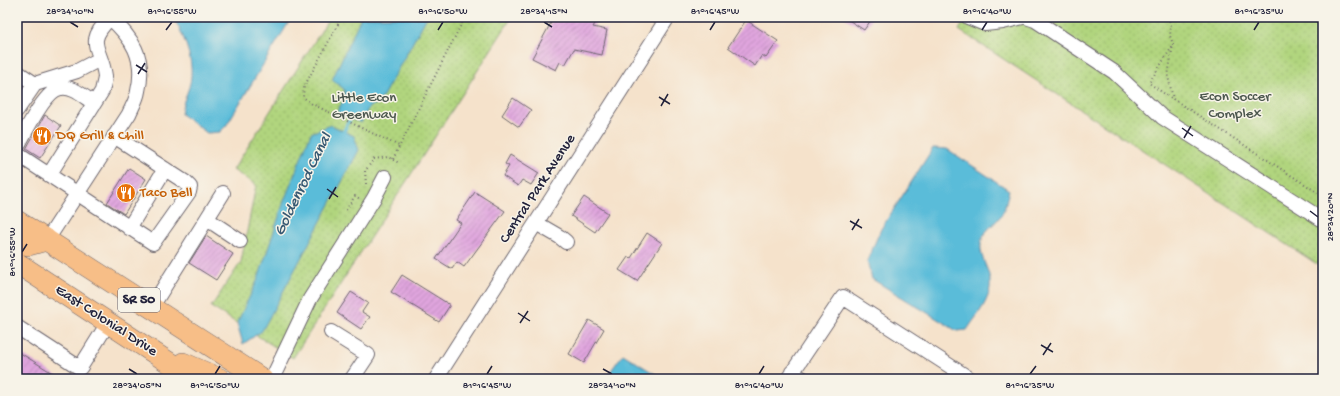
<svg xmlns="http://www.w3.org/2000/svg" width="1340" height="396" viewBox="0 0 1340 396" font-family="'Gochi Hand',sans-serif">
  <defs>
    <pattern id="park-dots" width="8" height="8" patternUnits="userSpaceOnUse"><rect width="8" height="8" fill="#b1d57e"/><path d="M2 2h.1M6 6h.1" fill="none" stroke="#98b76e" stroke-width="1.8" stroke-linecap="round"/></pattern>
    <pattern id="building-hatch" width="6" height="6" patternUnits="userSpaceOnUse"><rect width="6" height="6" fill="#e0a5de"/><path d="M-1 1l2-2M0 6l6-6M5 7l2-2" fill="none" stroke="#b586b5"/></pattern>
  </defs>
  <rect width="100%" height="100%" fill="#f7f3e8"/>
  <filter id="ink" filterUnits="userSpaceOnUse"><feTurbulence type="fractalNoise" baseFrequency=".025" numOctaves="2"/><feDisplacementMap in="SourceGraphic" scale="8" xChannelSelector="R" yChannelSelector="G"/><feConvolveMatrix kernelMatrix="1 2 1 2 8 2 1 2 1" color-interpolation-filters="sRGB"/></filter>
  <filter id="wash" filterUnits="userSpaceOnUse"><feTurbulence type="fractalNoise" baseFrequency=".012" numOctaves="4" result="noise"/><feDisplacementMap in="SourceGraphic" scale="16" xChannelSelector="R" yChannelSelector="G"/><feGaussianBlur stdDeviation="0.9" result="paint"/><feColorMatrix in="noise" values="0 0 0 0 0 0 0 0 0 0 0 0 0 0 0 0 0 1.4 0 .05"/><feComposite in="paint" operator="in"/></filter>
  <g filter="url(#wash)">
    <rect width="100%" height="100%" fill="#f5e2cb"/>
    <path fill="url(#park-dots)" stroke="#6a7c5c" d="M330,17H512L293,358L211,307L241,262L256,185L233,170Z
      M967,17H1323V268L959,30Z"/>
    <path fill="#5abcd9" stroke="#3e6f8a" d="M173,17H292L226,126L220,132L207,133L181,114C182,101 190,90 191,77C193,57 183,34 173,17Z
      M361,17H427L379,103L369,107L361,123L337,112L345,97L344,89L332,80Z
      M331,125L354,136L359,150L262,331L243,344L237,323L258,279L284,201L311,133Z
      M933,148L947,149L1009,190C1007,198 1006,207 1002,214C996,224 983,230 981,243C979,257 989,268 990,281C992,299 976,316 967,330L957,331L872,279L867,261L881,229Z
      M623,354L663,379H612L610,372Z"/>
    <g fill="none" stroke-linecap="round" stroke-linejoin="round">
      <path stroke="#5abcd9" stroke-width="3.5" d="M342,135L352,115"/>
    </g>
    <g id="blocks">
      <path fill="url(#building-hatch)" d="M554,17H599L593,27L607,30L602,55L574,49L565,65L560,62L556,70L532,58Z
        M844,17H873L864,30Z
        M746,20L778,41L766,58L762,55L755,66L728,47Z
        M513,98L531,110L519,127L502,115Z
        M45,115L61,126L40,158L26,149Z
        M510,155L539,173L531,185L522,180L518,186L503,176L509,166L505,164Z
        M129,168L146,179L124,214L107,203Z
        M475,192L505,211L464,267L457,262L452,269L436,259L461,223L456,220Z
        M584,197L608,213L595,232L571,216Z
        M647,233L662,243L637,281L619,270L628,257L631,258Z
        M206,236L233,254L216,280L189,263Z
        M402,275L450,305L439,322L391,292Z
        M351,292L368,303L362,312L370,317L361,329L337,313Z
        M589,320L604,329L584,363L569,354Z
        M17,351L62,379H17Z"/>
    </g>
  </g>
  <g filter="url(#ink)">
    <use href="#blocks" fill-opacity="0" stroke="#6c656d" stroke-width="1"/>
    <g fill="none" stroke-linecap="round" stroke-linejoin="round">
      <g stroke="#6c656d" stroke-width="16">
        <path id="minor" d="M968,17L985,24L1003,22L1023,17
          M1026,17L1035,20L1114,72L1162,117L1323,220
          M17,72L35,84L17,110
          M35,84L77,71L100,59
          M17,147C24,134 46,89 61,88C73,86 84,97 94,103
          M17,154L153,243L189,192L190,187L185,182L114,136
          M49,175L102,91C103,86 105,80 105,76C101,47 84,44 110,18
          M207,219L240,241
          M536,223L560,237L566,242
          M129,228L165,169
          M47,240L129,114C132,107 137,99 138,91C146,58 132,37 109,17
          M151,308L223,193
          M17,327L80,368L108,323
          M331,332L368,355L352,379
          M792,372L803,379
          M272,379L310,299L374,198L385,177
          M436,379L668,17
          M788,379L843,297L970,379"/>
      </g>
      <g stroke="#6c656d" stroke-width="22">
        <path id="highway" d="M17,221L262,379
          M17,242L29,245L47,240
          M17,263L194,379
          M183,363L220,379"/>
      </g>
      <path stroke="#6c656d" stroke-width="2" stroke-dasharray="1 3" stroke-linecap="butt" d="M342,17L304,87L303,97L312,104L399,146
        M1168,17L1171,26L1170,36L1173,44L1168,76L1173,99L1323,196
        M1172,47L1149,83L1172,99
        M393,159L465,17
        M366,184L365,171L374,159L388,157L399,163
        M346,210L355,196L360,199"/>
      <use href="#minor" stroke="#fff" stroke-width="14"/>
      <use href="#highway" stroke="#f7be87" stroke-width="21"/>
    </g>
  </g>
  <path fill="none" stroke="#22223b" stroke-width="1.5" d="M70,22L78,27M544,22L552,27M166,30L172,22M438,30L443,22M710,30L715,22M982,30L987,22M1254,30L1259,22M136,65L147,72M138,74L145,63M659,97L670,104M661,106L668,94M1182,128L1193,136M1184,138L1191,126M327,189L338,197M329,199L336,187M1310,211L1318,217M850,221L862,228M852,230L859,219M22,252L27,244M518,313L530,321M520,323L528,311M1041,345L1053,352M1043,355L1051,343M129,369L137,374M603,369L612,374M215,374L220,366M487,374L492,366M759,374L764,366M1030,374L1036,366"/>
  <defs>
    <g id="restaurant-disc" transform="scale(1)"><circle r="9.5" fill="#e8710a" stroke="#f7f3e8"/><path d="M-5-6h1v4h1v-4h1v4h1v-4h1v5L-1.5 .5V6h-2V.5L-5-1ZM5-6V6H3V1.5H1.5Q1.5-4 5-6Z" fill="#fff"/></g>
  </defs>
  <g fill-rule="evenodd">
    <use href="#restaurant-disc" x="42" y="136"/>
    <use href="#restaurant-disc" x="126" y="193"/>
  </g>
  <g text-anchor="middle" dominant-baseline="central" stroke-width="3" stroke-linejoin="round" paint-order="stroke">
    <rect fill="#f7f3e8" stroke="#62616f" stroke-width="1" x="118" y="288" width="42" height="24" rx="3"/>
    <g font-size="14" font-weight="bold" fill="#22223b">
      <text x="139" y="300">SR 50</text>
    </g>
    <g font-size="15" fill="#4d584f" stroke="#f7f3e8">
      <text x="1235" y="97">Econ Soccer<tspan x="1235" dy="17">Complex</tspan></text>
      <text x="364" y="98">Little Econ<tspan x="364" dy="17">Greenway</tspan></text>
    </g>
    <g font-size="15" fill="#c56008" stroke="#f7f3e8" text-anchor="start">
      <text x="56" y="136">DQ Grill &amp; Chill</text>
      <text x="140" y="193">Taco Bell</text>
    </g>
    <g font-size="15" fill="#22223b" stroke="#f7f3e8">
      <text transform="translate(538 189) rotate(-57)">Central Park Avenue</text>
      <text transform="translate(106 321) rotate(33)">East Colonial Drive</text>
    </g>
    <g font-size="16" font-style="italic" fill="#365872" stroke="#f7f3e8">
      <text transform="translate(304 185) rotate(-64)">Goldenrod Canal</text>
    </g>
  </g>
  <rect width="1340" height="396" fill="none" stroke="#f7f3e8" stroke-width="44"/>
  <rect x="22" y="22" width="1296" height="352" fill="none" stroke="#22223b" stroke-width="1.5"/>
  <g font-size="10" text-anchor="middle" fill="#22223b">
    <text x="70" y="14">28°34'10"N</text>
    <text x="172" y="14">81°16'55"W</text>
    <text x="443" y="14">81°16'50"W</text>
    <text x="544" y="14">28°34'15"N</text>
    <text x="715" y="14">81°16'45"W</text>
    <text x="987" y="14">81°16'40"W</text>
    <text x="1259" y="14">81°16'35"W</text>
    <text transform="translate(1329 217) rotate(-90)" y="4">28°34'20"N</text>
    <text transform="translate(11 252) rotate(-90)" y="4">81°16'55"W</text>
    <text x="137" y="388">28°34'05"N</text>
    <text x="215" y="388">81°16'50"W</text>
    <text x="487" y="388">81°16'45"W</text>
    <text x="612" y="388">28°34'10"N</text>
    <text x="759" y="388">81°16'40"W</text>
    <text x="1030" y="388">81°16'35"W</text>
  </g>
</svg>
